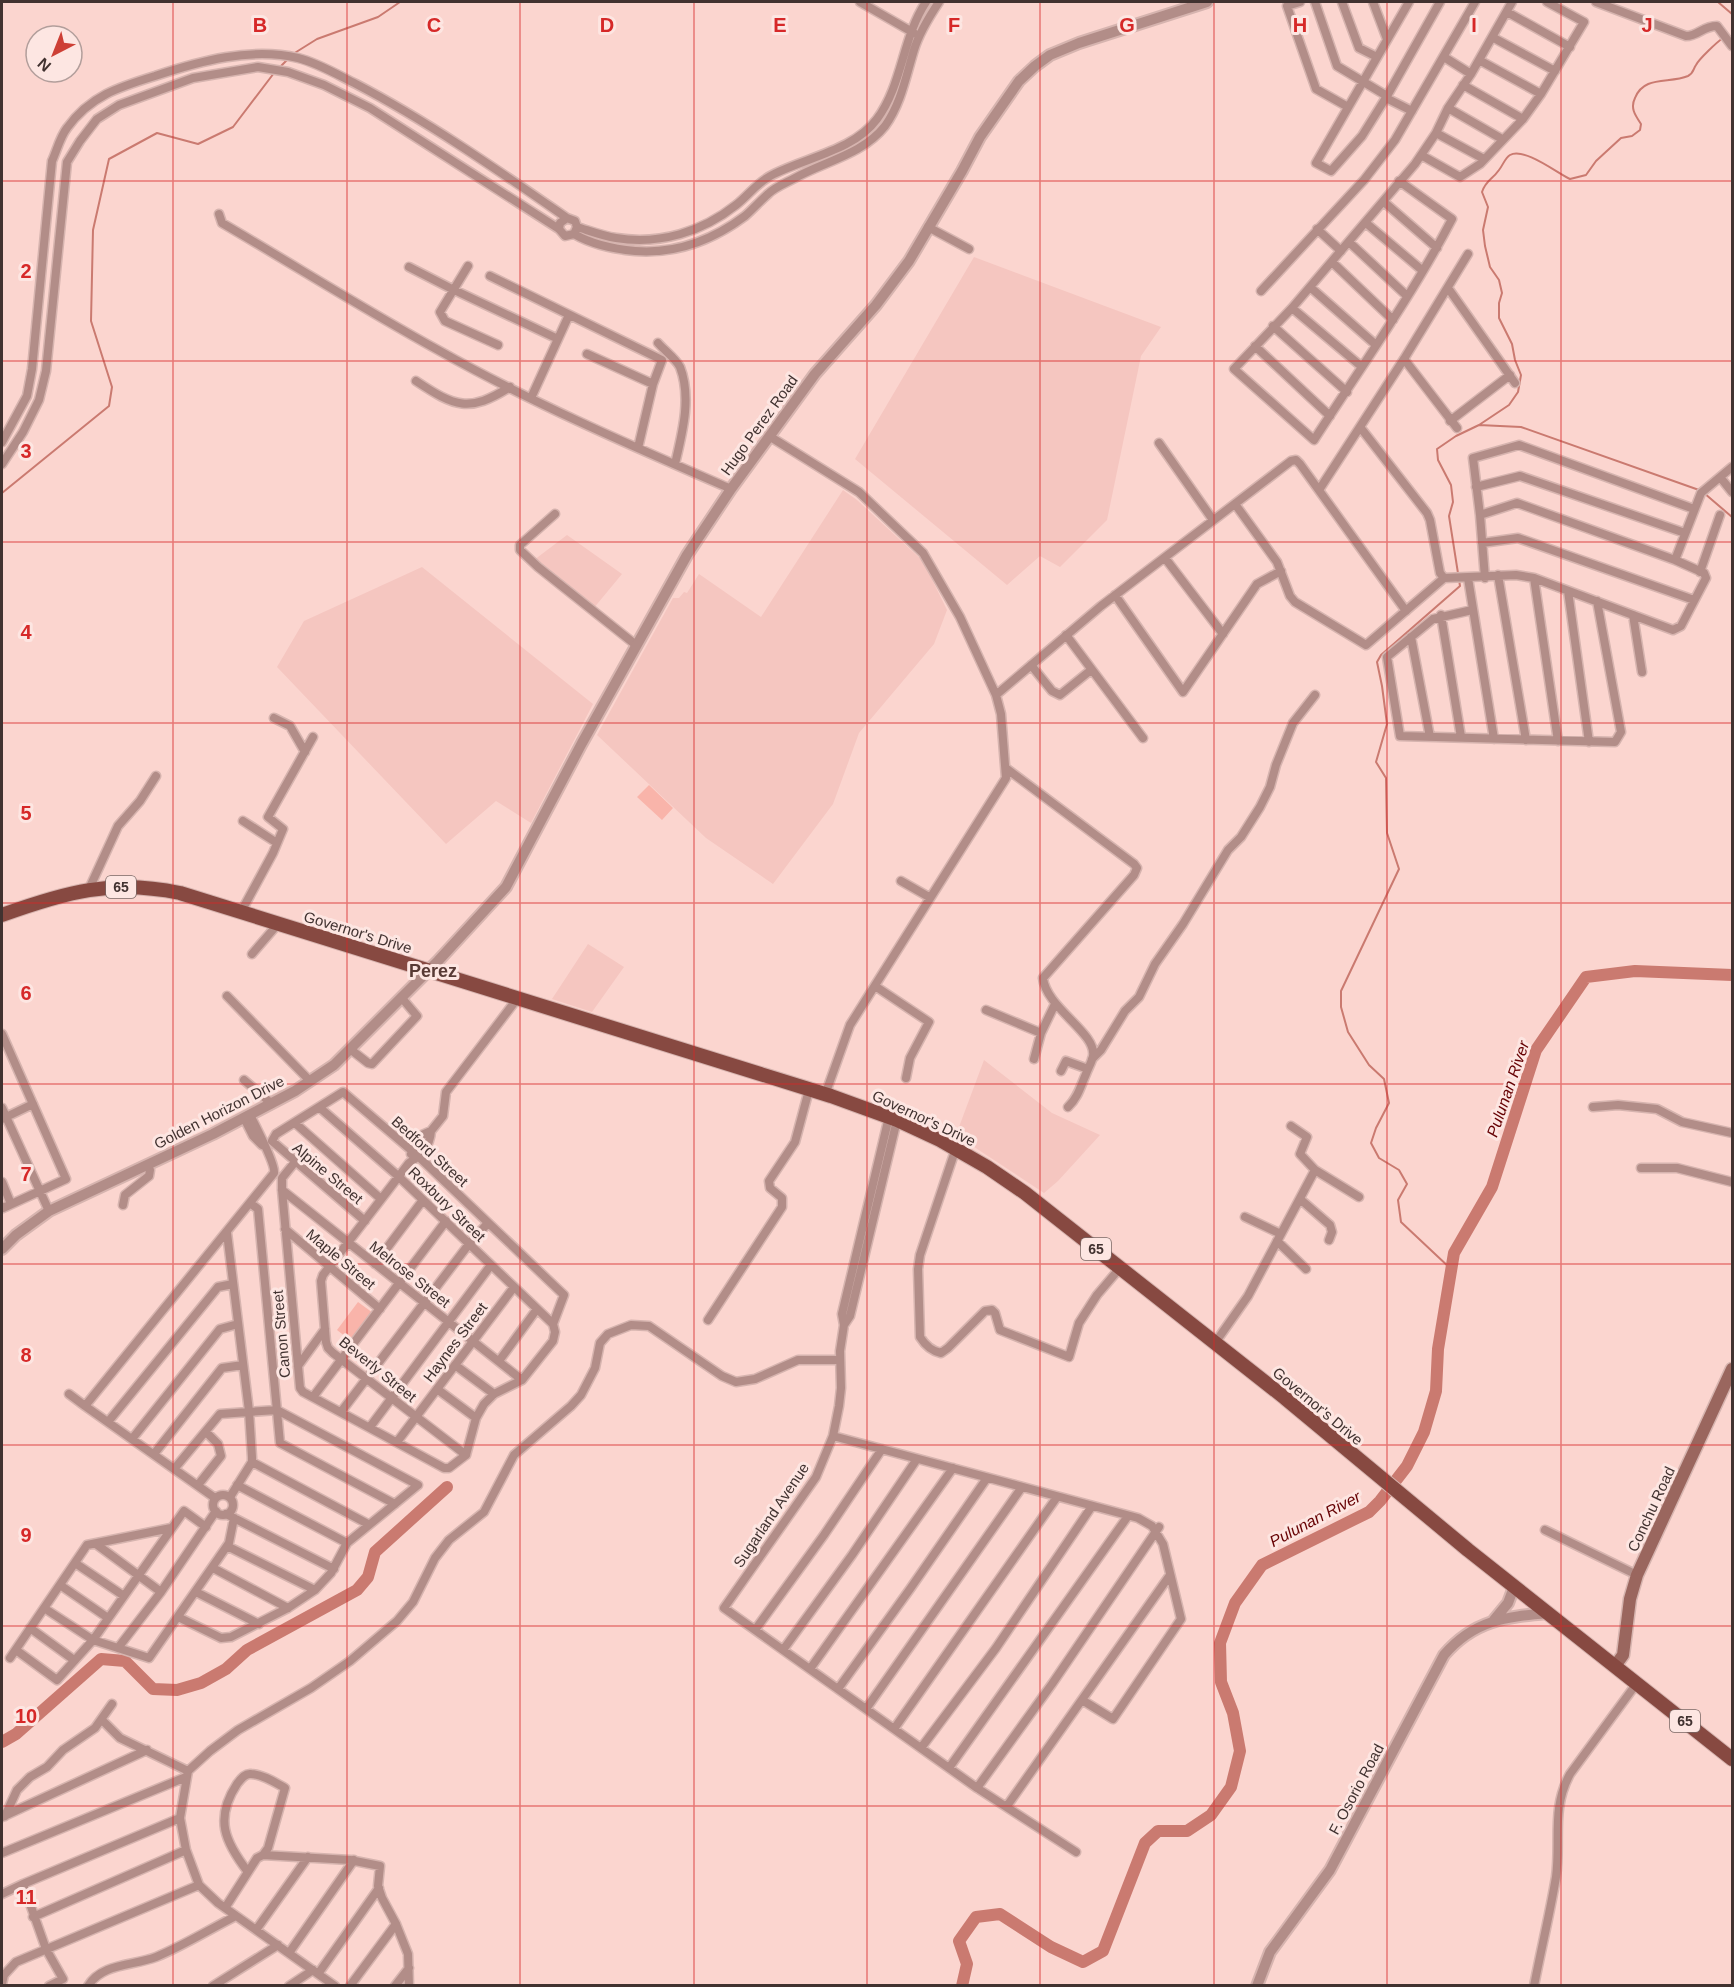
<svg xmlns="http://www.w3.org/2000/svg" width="1734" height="1987" viewBox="0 0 1734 1987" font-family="Helvetica,sans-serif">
  <rect width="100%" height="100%" fill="#fbd5cf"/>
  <path fill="#f5c6c0" d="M974,257L1161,327L1141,356L1107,520L1060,567L1040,556L1007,585L855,459Z
    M843,490L857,500L923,561L947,610L934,644L859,733L833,804L773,884L706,838L597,735L673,598H679L684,592L687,593L699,574L761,617Z
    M567,535L622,574L593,609L534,560Z
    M422,567L593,704L531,823L496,801L446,844L277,667L304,621Z
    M588,944L624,967L592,1012L552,999Z
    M984,1060L1052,1113L1100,1135L1058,1181L1044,1193L956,1135Z"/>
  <path fill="#f9b4aa" d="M649,785L673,808L662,820L637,797Z
    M358,1302L373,1313L351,1341L337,1330Z"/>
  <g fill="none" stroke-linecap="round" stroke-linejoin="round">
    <path stroke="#ca7a70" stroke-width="2" d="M1718,2L1732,14
      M293,54L317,39L378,17L400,2
      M278,69L287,60
      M1479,425L1521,427L1699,490
      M2,493L109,406L112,387L91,321L93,230L109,159L157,133L198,144L233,127L274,73
      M1704,493L1732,517
      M1451,1269L1401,1222L1398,1200L1407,1184L1399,1170L1379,1158L1371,1143L1376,1128L1389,1103L1384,1079L1369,1065L1348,1032L1341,1007V991L1399,869L1387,833L1386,778L1376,762L1387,724L1382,686L1377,662L1381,655L1460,586L1449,516L1453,502L1451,485L1438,460L1437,449L1456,436L1479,425L1509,405L1518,392L1521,375L1515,360L1512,344L1499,318V303L1502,293L1499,280L1490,267L1485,246L1483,230L1488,207L1482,192C1486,180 1492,180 1499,170C1503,165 1505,158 1510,155C1524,147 1557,173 1570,179L1586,175L1596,161L1621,138L1632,136L1640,130L1641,124C1635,115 1630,108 1635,98C1644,75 1669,84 1688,76C1694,73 1693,69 1696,65C1699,59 1717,42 1723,38"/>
    <path stroke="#ca7a70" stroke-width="12" d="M2,1742L16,1734L101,1659L125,1661L153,1689L177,1690L201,1683L226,1669L247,1650L357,1590L368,1577L375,1552L447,1487
      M962,1986L967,1964L959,1941L976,1917L1000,1914L1051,1947L1083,1962L1103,1951L1145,1843L1158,1831H1187L1211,1815L1231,1787L1240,1751L1233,1713L1221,1682L1220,1643L1235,1603L1262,1565L1369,1512L1380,1501L1407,1466L1424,1432L1436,1391L1438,1349L1454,1253L1492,1187L1536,1050L1586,977L1635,971L1732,975"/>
    <g stroke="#d6b4af" stroke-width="11">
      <path id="minor" d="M860,2L914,33
        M1300,2L1287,6L1316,89L1348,107
        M1315,2L1337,66L1387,96
        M1342,2L1359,48L1377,57
        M1373,2L1387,39
        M1409,2L1316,163L1331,171L1362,136L1387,96L1440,2
        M1596,2L1686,36C1699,36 1702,26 1717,26L1732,46
        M1507,12L1570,47
        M1492,37L1555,71
        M1444,57L1471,74
        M1479,60L1541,94
        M1463,85L1523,119
        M1386,98L1412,111
        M1448,108L1502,139
        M1436,133L1484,159
        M1421,155L1460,177L1480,164L1523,119L1541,94L1584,22L1547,2
        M1399,181L1452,219C1412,296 1361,367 1314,440L1234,369L1292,308L1415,164L1436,133L1448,108L1471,74L1512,2
        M1384,202L1437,248
        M219,214L222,223C294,265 365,310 438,350C532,403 632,446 731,489
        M1366,223L1423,271
        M577,227C590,231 603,236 616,238C660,245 702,232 736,205C750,194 757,182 774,174C808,157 854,150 877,119C903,84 902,38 926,2
        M928,227L969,249
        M1317,229L1341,251
        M574,234C593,245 613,249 635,251C675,254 713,240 745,216C753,209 760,201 768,194C775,187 786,183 795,178C825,161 862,155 885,126C901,104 906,76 914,50C919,33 929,17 939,2
        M1349,242L1407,296
        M1332,262L1393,320
        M468,266L440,312L445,321L498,345
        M409,267L452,289L558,339
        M490,276L662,360L653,384L638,448
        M1310,287L1376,345
        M1448,288L1515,383
        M1261,291L1364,180L1395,140L1475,2
        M1292,308L1362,367
        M1273,326L1347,392
        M658,343C664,350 676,359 680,367C692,398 682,434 675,464
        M1255,346L1330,416
        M587,354L653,384
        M1404,359L1457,428
        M416,381C455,407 469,413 510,387
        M531,398L569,315
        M1450,421L1510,375
        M1360,427L1427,513L1430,520L1440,573L1444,578L1516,575L1534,578L1673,630L1681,626L1706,578L1704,573L1675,560L1517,503L1480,515
        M769,436L859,492L923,553L960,617L996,695L1001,714L1006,778L850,1025L825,1095
        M2,442L27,396L32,369L52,161C57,150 60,137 67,128C90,96 119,87 155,76C200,61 251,47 298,58C318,63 338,75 356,84C429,122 499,171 567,218
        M1159,443L1213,520
        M2,464L23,432L39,400L46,371L67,162L80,141L97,119L119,105L193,78L258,67L288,72L324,85L370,108L559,229L565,236L574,234L577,227L575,221L567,218L560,223L559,229
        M1720,477L1732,492
        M1476,487L1520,476L1685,533
        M1319,490L1404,359L1468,254
        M1235,504L1277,562L1290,596L1295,602L1366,645L1444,578
        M555,514L520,545V550L538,567L636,645
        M1482,543L1518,538L1694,600
        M1165,558L1223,634
        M1675,560L1701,493L1732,467
        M1700,572L1720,515
        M1498,575L1526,740
        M1468,578L1494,739
        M1485,578L1480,515L1473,458L1519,445L1694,509
        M1534,578L1558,741
        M1568,591L1589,742
        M1115,595L1183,692L1257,584L1281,571
        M1472,610L1433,619L1387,657L1400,736L1615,742L1621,732L1597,601
        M1441,615L1461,737
        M1633,615L1642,672
        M1066,635L1143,738
        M1411,637L1430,737
        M1031,665L1052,691L1060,695L1091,670
        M996,695L1101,606L1291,461L1296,460L1300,464L1406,611
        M274,718L290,726L305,752
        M1007,769L1134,864L1137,868L1134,875L1043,978C1046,1008 1097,1033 1093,1056C1092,1062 1088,1068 1086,1074C1081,1085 1078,1098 1068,1107
        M243,821L277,843
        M901,881L929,897
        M89,889L118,826L140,801L156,776
        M241,912L273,853L283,829L268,817L313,737
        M252,954L278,924
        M875,986L929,1022L910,1058L906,1078
        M227,996L310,1081
        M986,1010L1041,1033L1055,1004
        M2,1034L66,1179L3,1208L2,1207
        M350,1049L368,1063L372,1064L417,1016L401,997
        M1034,1059L1041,1033
        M1092,1059L1101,1050L1125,1011L1139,997L1155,964L1183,924L1228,850L1241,837L1260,807L1270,787L1276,765L1293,723L1315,695
        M1061,1071L1066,1061L1088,1069
        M244,1080L272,1104
        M319,1107L398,1176L553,1324
        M1593,1107L1618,1105L1657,1109L1682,1122L1732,1133
        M2,1108L49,1211
        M889,1117L842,1314L844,1325L840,1351L841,1388L839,1406L833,1436L816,1477L724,1608L977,1788L1076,1852
        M244,1118L253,1136L262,1145
        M2,1119L33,1104
        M295,1123L381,1199
        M431,1131C430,1147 421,1155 409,1163L323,1275L321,1281L326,1342L328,1348L333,1353L466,1455
        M956,1148L920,1255L918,1269L920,1337C925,1345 931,1351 941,1353L948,1348L985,1311L992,1310L995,1313L1000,1330L1069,1357L1079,1323L1097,1295L1120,1268
        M411,1154L422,1135L431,1131L443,1116L446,1092L517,999
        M295,1162L282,1178V1190L300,1388L303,1392L444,1468H449L466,1455
        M1641,1168H1677L1732,1182
        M1315,1170L1359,1197
        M2,1182L11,1204
        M282,1190L522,1380
        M1300,1199L1330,1225L1332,1232L1329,1240
        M250,1203L258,1209L280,1443L395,1504
        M123,1205L125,1195L149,1176L150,1170L147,1165
        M1245,1217L1281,1234
        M365,1221L272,1141L276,1134L343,1092L418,1156L564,1295L553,1324L555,1332L553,1341L522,1380L494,1394L484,1404L476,1418L466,1455
        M285,1229L380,1309
        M227,1233L249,1411L252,1457V1462L230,1497
        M1277,1241L1306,1269
        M375,1264L423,1200
        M708,1320L782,1207V1198L770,1188L769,1181L795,1142L809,1090
        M844,1325L850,1316L897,1120
        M1215,1343L1248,1296L1315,1170L1300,1154L1307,1137L1291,1126
        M499,1361L537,1309
        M455,1365L494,1394
        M298,1366L325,1329
        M437,1389L476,1418
        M69,1394L85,1406
        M313,1397L446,1221
        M341,1412L469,1244L488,1223
        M108,1422L218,1287L233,1284
        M370,1427L491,1265
        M833,1436L1138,1518L1152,1526L1163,1544L1181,1619L1113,1719L1082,1700
        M132,1439L220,1329L238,1324
        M397,1442L514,1287
        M154,1454L222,1368L243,1365
        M252,1462L368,1524
        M175,1468L220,1414L277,1410L418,1485L347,1543L331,1573L315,1590L288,1608L231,1637L221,1638L178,1617
        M198,1485L221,1456L218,1444L206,1432
        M237,1485L347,1543
        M213 1505a10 10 0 1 1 20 0a10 10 0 1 1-20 0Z
        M215,1498L85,1406L274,1173C276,1165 255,1125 250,1115
        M226,1514L334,1569
        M1545,1530L1637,1575
        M96,1544L161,1592
        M227,1546L315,1590
        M75,1563L124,1596
        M213,1568L288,1608
        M60,1585L108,1618
        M196,1592L259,1624
        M44,1608L93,1640L184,1511L206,1527
        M30,1628L74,1660
        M755,1630L824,1535L882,1449
        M118,1648L161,1592L216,1511
        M16,1650L57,1680L93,1640L149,1658L229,1543L234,1518
        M783,1650L852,1555L917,1459
        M10,1658L87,1545L171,1528
        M810,1669L953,1468
        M838,1689L910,1589L987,1478
        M866,1709L1022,1487
        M102,1720L120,1738L188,1771
        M894,1729L1057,1497
        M921,1748L996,1648L1092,1506
        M949,1768L1128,1516
        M977,1788L1052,1684L1159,1527
        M1007,1806L1170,1575
        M5,1816L17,1790L30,1777L47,1767L63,1750L95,1728L112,1704
        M2,1817L147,1750
        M2,1853L186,1777
        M248,1872C225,1842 214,1819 237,1784C241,1779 245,1773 251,1774C262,1774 276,1783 285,1788L268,1848L263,1855L350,1860L380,1866L378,1886L382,1898L396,1924L408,1954L409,1986
        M23,1884L46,1949L63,1979L49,1986
        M2,1894L23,1884L180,1818
        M225,1908L257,1858L263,1855
        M33,1917L186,1850
        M256,1930L308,1857
        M289,1953L354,1860
        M318,1974L379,1888
        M2,1984L4,1975L16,1962L199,1885
        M88,1986C102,1963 133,1966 156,1957C183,1946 210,1929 236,1916
        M213,1986L278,1945
        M289,1986L313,1970
        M335,1986L218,1903L199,1885L186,1850L180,1818L188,1771L210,1751L238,1730L311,1688L350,1661L397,1621L413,1602L435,1558L449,1540L484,1512L514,1455L571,1406L581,1395L595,1368L600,1343L608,1334L631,1325L649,1326L722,1376L736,1382L755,1379L798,1360H840
        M350,1986L396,1924
        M395,1986L409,1968
        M1534,1986C1541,1950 1550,1913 1556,1877C1561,1840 1551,1809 1570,1774L1637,1683"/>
    </g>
    <g stroke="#d6b4af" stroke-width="14">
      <path id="tertiary" d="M2,1249L16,1235L49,1211L213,1134L295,1091L334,1065L438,961L506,887L582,743L687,555L731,489L815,374L876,305L909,261L962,171L980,137L1019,81L1035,66L1050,55L1079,43L1207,2
        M1494,1620L1508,1603L1514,1587
        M1257,1986L1270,1952L1330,1870L1444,1655C1474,1620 1505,1617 1548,1613"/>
    </g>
    <g stroke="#d6b4af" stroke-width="15">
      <path id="secondary" d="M1615,1666L1623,1655L1630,1599L1637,1575L1732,1369"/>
    </g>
    <g stroke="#d6b4af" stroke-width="16">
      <path id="primary" d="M2,915C66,892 111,879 180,893L831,1096L897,1120L940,1140L987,1167L1025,1193L1285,1398L1468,1550L1732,1759"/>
    </g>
    <use href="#minor" stroke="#b28d88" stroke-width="8"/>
    <use href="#tertiary" stroke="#b28d88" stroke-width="10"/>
    <use href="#secondary" stroke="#9a665e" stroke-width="12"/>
    <use href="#primary" stroke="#874941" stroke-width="14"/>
  </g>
  <path fill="none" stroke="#d62828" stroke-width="1.5" stroke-opacity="0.55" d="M173,2V1986M347,2V1986M520,2V1986M694,2V1986M867,2V1986M1040,2V1986M1214,2V1986M1387,2V1986M1561,2V1986M2,181H1732M2,361H1732M2,542H1732M2,723H1732M2,903H1732M2,1084H1732M2,1264H1732M2,1445H1732M2,1626H1732M2,1806H1732"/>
  <g text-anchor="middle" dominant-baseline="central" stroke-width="6" stroke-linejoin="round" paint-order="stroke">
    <g fill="#fde6e2" stroke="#796865" stroke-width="1.5">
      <rect x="106" y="876" width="30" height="22" rx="4.5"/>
      <rect x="1081" y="1238" width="30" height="22" rx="4.5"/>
      <rect x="1670" y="1710" width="30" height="22" rx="4.5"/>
    </g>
    <g font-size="14" font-weight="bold" fill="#413230">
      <text x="121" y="887">65</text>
      <text x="1096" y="1249">65</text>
      <text x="1685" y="1721">65</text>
    </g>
    <g font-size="15" fill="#413230" stroke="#fde6e2">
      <text transform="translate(759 425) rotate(-54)">Hugo Perez Road</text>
      <text transform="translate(358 932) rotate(17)">Governor's Drive</text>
      <text transform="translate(219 1112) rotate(-27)">Golden Horizon Drive</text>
      <text transform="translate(924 1118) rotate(25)">Governor's Drive</text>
      <text transform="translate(430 1151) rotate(42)">Bedford Street</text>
      <text transform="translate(328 1173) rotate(40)">Alpine Street</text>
      <text transform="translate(447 1204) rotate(44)">Roxbury Street</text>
      <text transform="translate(341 1259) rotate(40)">Maple Street</text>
      <text transform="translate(410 1274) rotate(38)">Melrose Street</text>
      <text transform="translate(281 1334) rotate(-95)">Canon Street</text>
      <text transform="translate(455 1342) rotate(-53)">Haynes Street</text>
      <text transform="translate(378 1369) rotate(39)">Beverly Street</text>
      <text transform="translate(1318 1406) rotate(40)">Governor's Drive</text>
      <text transform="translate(1651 1509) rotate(-65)">Conchu Road</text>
      <text transform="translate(771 1515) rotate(-56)">Sugarland Avenue</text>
      <text transform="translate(1356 1789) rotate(-62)">F. Osorio Road</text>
    </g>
    <g font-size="16" font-style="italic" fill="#670204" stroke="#fde6e2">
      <text transform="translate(1508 1089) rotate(-71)">Pulunan River</text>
      <text transform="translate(1315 1519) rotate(-28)">Pulunan River</text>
    </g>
    <g font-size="18" font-weight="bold" fill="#583a35" stroke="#fde6e2">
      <text x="433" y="971">Perez</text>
    </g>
  </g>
  <g font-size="20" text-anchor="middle" font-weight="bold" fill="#d62828" stroke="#fde6e2" stroke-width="6" stroke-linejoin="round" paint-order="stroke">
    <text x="260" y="32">B</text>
    <text x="434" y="32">C</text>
    <text x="607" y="32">D</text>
    <text x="780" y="32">E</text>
    <text x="954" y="32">F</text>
    <text x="1127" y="32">G</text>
    <text x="1300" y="32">H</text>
    <text x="1474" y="32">I</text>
    <text x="1647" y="32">J</text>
    <text x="26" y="278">2</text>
    <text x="26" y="458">3</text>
    <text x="26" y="639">4</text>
    <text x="26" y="820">5</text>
    <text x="26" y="1000">6</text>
    <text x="26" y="1181">7</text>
    <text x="26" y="1362">8</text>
    <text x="26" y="1542">9</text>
    <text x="26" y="1723">10</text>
    <text x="26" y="1904">11</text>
  </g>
  <rect width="1734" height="1987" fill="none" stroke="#413230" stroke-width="6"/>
  <g transform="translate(54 54) rotate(222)"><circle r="28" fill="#fde6e2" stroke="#b29e9b" stroke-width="1.5"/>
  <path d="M0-4.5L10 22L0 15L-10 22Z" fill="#cd3f35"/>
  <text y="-9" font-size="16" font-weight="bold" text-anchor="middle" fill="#413230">N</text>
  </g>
</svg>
